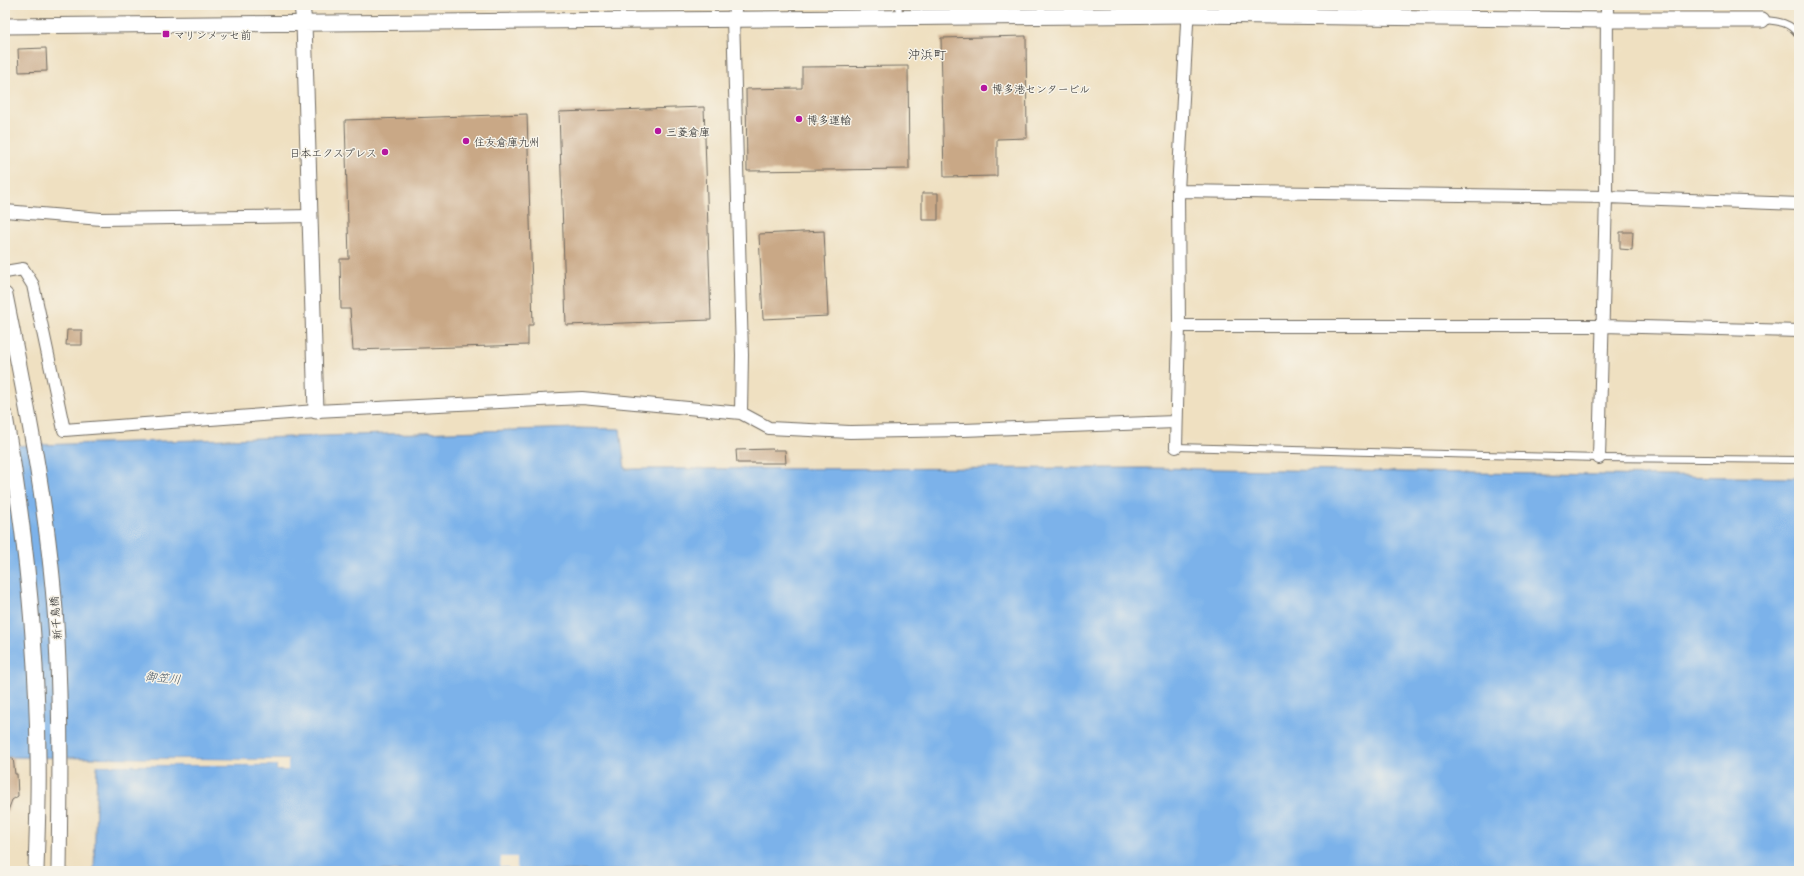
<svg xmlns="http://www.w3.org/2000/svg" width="1804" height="876" viewBox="0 0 1804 876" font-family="'Playpen Sans','Klee One',sans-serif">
  <rect width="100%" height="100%" fill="#f7f3e8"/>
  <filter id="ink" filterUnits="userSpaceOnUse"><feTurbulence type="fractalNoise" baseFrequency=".025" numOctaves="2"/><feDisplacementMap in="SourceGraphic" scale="8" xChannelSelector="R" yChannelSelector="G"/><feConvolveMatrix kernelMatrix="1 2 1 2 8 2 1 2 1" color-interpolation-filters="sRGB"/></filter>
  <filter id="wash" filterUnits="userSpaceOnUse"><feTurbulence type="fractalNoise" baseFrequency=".012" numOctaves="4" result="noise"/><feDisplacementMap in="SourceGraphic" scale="16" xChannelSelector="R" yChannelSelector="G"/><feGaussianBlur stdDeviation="0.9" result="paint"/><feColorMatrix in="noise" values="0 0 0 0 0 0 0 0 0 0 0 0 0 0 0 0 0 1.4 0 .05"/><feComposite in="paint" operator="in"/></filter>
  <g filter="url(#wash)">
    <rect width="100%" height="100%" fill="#efe0c1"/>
    <path fill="#7cb2ea" stroke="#546e8a" d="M577,428L620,429L625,469L1153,468L1799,478V871H94L97,765H277V770H287L288,760L5,757V446Z"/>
    <path fill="#efe0c1" d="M96,758L288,760V770H277V765H97V763H277L279,768H286V762L115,760H97Z
      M501,857H517V871H508V867H500Z"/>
    <g id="blocks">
      <path fill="#c9a886" d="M1026,36L1027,138L997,139V176L944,177L941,38Z
        M46,48L47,71L19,72L18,49Z
        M908,66L909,169L747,171L746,89L802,88V67Z
        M704,107L711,320L566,325L559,112Z
        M527,114L533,325H528V345L353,350L350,309H341L340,259H349L345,120Z
        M922,193H938V220H922Z
        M824,231L828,316L763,319L759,234Z
        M1620,232H1633L1632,250L1620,249Z
        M67,330H82V345H66Z
        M773,449V450H785L786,463H737L736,450Z
        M13,758L15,774H17L18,796L12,800L6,816L5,759Z"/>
    </g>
  </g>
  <g filter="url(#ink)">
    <use href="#blocks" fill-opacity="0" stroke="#706a60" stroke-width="1"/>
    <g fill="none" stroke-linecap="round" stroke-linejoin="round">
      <g stroke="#706a60" stroke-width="8">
        <path id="service" d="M898,17L899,5
          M1763,20C1778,21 1791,22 1799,36
          M1176,447L1599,458L1799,460"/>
      </g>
      <g stroke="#706a60" stroke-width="14">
        <path id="minor" d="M736,5L733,20L734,50L742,355L741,413
          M1178,191L1606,197L1799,204
          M5,211L101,219L311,216
          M5,272L23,269L33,285L64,430L316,411L582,398L741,413L769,428L850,432L963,430L1175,422
          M1179,326H1603L1799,331
          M1176,447L1179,326L1178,191L1188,5
          M1599,458L1606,197L1607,5"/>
      </g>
      <g stroke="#706a60" stroke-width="17">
        <path id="tertiary" d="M302,5L304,23L316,411
          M5,26L1188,15L1606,20H1762
          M5,295C28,409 51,525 57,641C61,718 60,794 59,871
          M5,416C25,528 37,642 38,756C39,794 37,833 36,871"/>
      </g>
      <use href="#service" stroke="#fff" stroke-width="6"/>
      <use href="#minor" stroke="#fff" stroke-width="12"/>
      <use href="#tertiary" stroke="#fff" stroke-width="15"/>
    </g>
  </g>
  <g fill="#b5179e" stroke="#f7f3e8" stroke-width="1.5">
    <rect x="162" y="30" width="8" height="8" rx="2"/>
    <circle cx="984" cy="88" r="4"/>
    <circle cx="799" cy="119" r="4"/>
    <circle cx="658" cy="131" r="4"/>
    <circle cx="466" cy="141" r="4"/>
    <circle cx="385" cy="152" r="4"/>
  </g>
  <g text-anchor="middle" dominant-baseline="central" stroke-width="3" stroke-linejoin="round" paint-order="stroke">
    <g font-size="11" fill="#2b2b2b" stroke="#f7f3e8" text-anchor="start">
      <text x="174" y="34">マリンメッセ前</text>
      <text x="992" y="88">博多港センタービル</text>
      <text x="807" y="119">博多運輸</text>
      <text x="666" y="131">三菱倉庫</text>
      <text x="474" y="141">住友倉庫九州</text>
      <text x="377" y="152" text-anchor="end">日本エクスプレス</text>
    </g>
    <g font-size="11" fill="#2b2b2b" stroke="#f7f3e8">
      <text transform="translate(55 618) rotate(-95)">新千鳥橋</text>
    </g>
    <g font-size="12" font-style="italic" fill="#435464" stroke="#f7f3e8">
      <text transform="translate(163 677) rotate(6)">御笠川</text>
    </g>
    <g font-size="13" fill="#2b2b2b" stroke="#f7f3e8">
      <text x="927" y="53">沖浜町</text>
    </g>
  </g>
  <rect width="1804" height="876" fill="none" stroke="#f7f3e8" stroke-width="20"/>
</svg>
